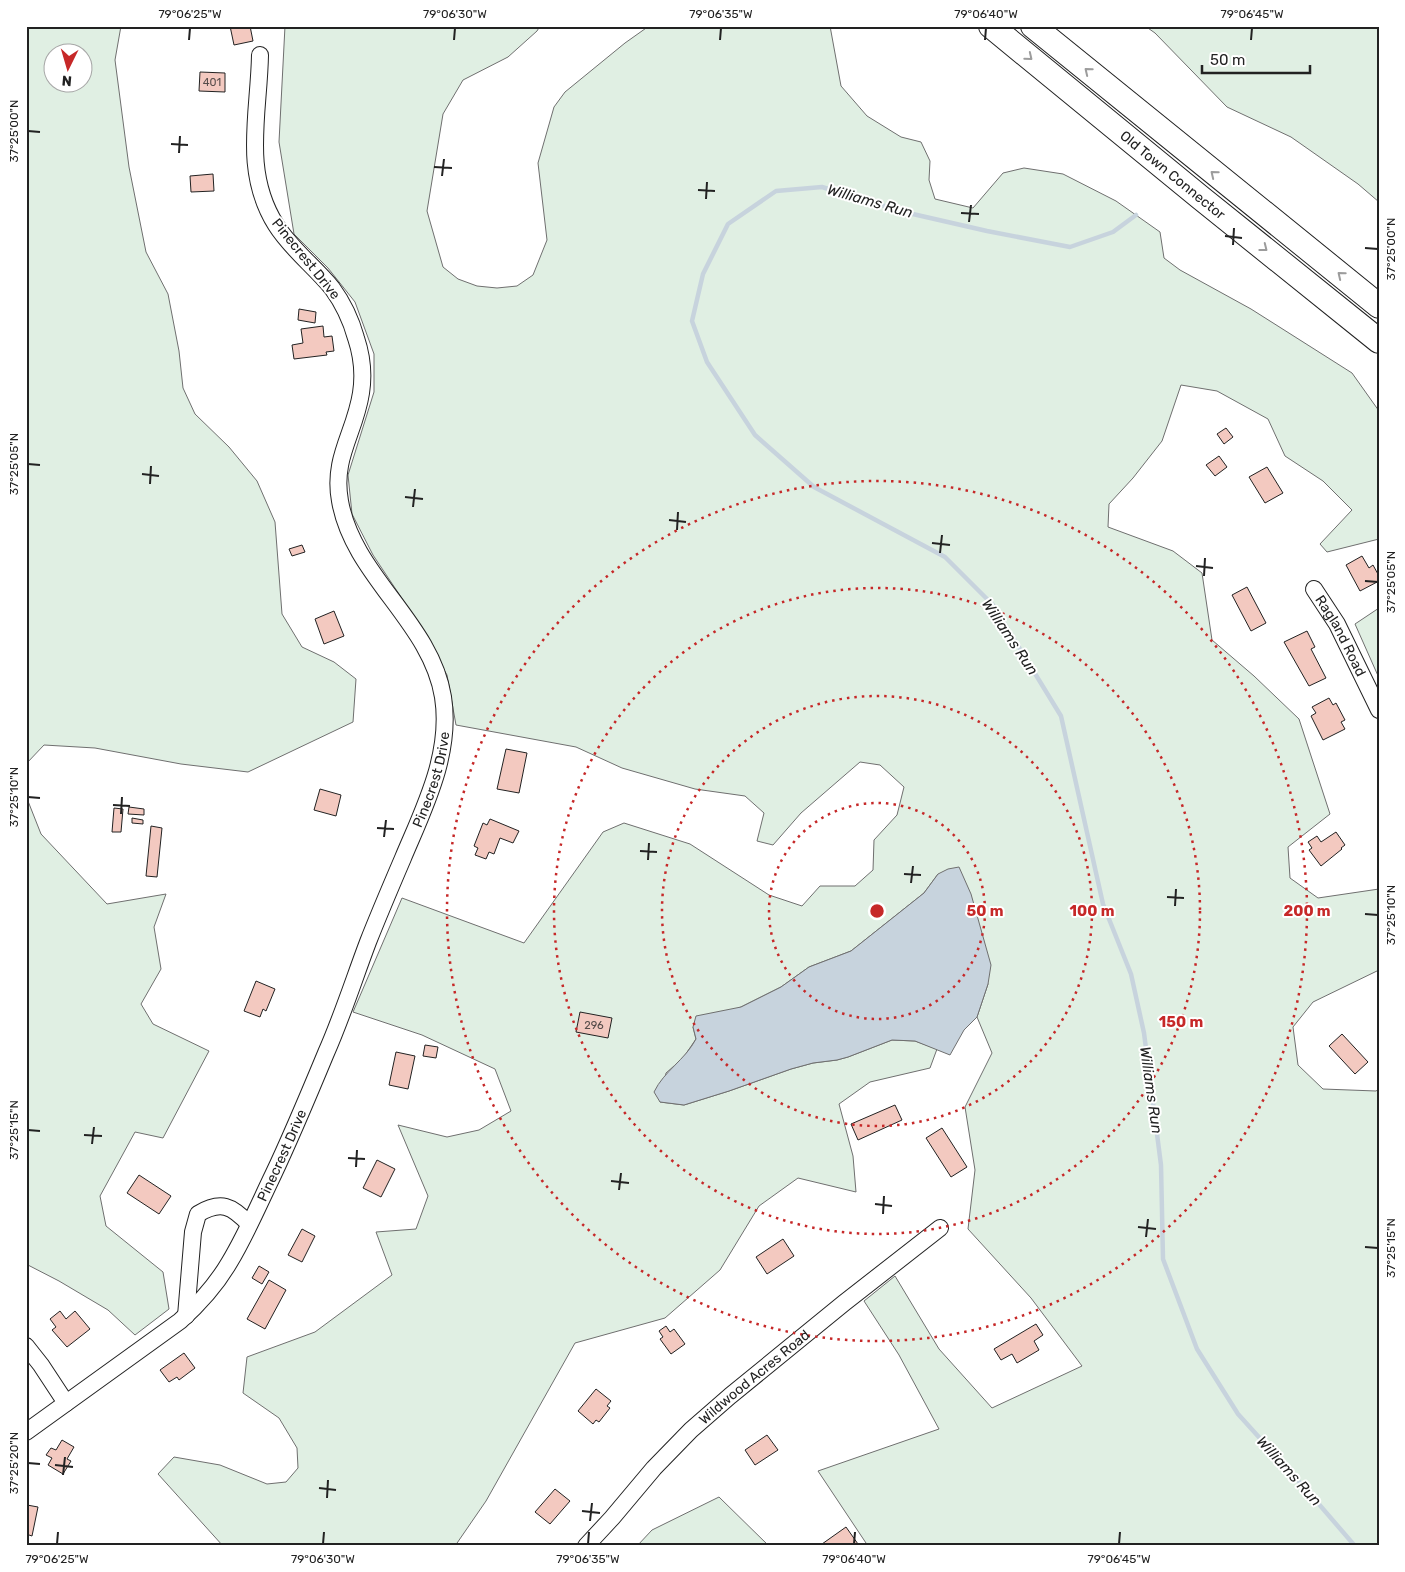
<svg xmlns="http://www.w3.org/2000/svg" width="1405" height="1572" viewBox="0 0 1405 1572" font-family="Rubik,sans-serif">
  <rect width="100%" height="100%" fill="#fff"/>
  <path fill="#e0efe3" stroke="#6f6f6f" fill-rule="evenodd" d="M26,26H121L115,60L129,167L146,252L168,294L179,351L183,388L195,414L229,447L257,481L275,522L282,614L302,647L334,662L356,679L353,722L248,772L181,764L95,748L44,745L26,764ZM82,52V82H52V52Z
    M285,26H540L537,31L508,57L463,80L443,114L427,211L443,267L458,279L477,286L497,288L517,286L533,275L547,240L538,163L554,107L565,92L625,43L649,26H830L841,86L867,116L901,137L921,142L930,161L929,180L935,199L973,208L1003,173L1024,168L1063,174L1116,201L1160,232L1164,258L1180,270L1251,309L1352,373L1379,411V539L1327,552L1320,544L1352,510L1323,481L1285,456L1268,419L1217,391L1181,385L1162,441L1133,478L1109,504L1108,527L1173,551L1202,573L1212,640L1254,676L1299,719L1330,814L1288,847L1290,878L1318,898L1379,889V970L1313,1002L1293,1027L1298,1065L1323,1089L1376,1091L1379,1089V1546H868L818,1471L939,1429L899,1355L864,1301L895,1276L939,1349L992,1408L1082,1366L1031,1298L968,1229L975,1170L965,1107L992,1053L977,1017L988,984L938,874L924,893L851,951L809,967L781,987L741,1007L693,1027L696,1039L683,1058L666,1073L660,1102L684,1105L729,1091L791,1069L813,1063L837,1060L848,1057L892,1040L915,1041L937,1049L930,1068L870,1082L839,1104L853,1156L856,1192L798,1178L759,1206L720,1270L665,1318L575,1343L486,1501L455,1546H223L158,1474L174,1457L220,1465L267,1484L286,1482L298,1468L297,1448L279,1418L243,1393L247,1357L315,1332L392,1275L376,1232L416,1229L428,1196L398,1125L447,1137L479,1130L511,1111L495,1069L422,1035L353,1012L402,898L524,943L603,832L624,823L690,844L769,895L802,906L820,886H855L873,870L874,840L897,815L904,787L880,765L860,762L801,813L773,845L757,841L764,813L745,796L695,789L622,768L576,747L456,725L447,675L417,621L373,555L352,514L348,475L374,392V354L355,302L328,268L294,234L279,142Z
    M1145,26H1379V202L1358,184L1291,137L1227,107L1155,33Z
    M1379,608V678L1355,624Z
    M26,796L41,834L107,904L166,894L154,927L161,969L141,1004L153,1024L209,1051L163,1138L135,1132L100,1196L106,1226L163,1272L169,1309L135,1335L108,1310L59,1281L26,1264Z
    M719,1497L769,1546H637L652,1530Z"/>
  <path fill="#c7d3dd" stroke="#6f6f6f" d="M959,867L971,894L991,965L988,984L977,1017L964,1030L950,1055L915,1041L892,1040L848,1057L837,1060L813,1063L791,1069L729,1091L684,1105L660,1102L654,1092C664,1071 685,1060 696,1039L693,1027L696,1016L741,1007L781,987L809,967L851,951L924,893L938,874L948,869Z"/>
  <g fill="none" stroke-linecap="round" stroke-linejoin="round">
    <path stroke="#c7d3dd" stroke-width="4.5" d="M1136,215L1113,232L1070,247L987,231L904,212L822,187L776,191L728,224L703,274L692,321L707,362L755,435L814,487L945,557L993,605L1061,716L1103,904L1131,974L1144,1033L1161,1165L1163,1259L1197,1349L1238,1414L1311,1495L1355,1546"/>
  </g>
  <path fill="#f3c9c0" stroke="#222" d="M230,26H250L253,41L234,45Z
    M200,72L225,73V92L199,91Z
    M213,174L214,191L191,192L190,176Z
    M299,309L316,312L315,323L298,320Z
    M323,326L324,337L332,336L334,351L326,352L327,355L294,359L292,345L303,343L301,329Z
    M1226,428L1233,437L1224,444L1217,434Z
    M1219,456L1227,467L1215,476L1206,465Z
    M1267,467L1283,493L1265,503L1249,477Z
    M302,545L305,552L292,556L289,549Z
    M1362,556L1369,568L1373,565L1379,576V581L1360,591L1346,565Z
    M1247,587L1266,623L1251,631L1232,595Z
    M334,611L344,636L324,644L315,619Z
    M1307,631L1315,647L1311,649L1326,678L1309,686L1284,642Z
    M1329,698L1333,705L1336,703L1345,720L1341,722L1345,729L1323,740L1311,716L1316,713L1312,707Z
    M506,749L527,753L519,793L497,789Z
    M320,789L341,795L336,816L314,810Z
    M129,807L144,809V815L128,814Z
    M114,808L123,809L121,832H112Z
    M132,818L143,820V824L132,823Z
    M490,819L519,831L513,843L500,838L494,854L489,852L486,859L475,855L478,848L474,846L483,823L487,825Z
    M151,826L162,828L157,877L146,876Z
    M1336,832L1345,845L1341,848L1342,849L1321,866L1309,850L1312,848L1308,842L1317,836L1321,842Z
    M256,981L275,989L266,1011L263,1009L260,1017L244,1011Z
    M580,1012L612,1018L608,1038L576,1032Z
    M1342,1034L1368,1062L1355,1074L1329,1046Z
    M425,1045L438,1047L436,1058L423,1056Z
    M396,1052L415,1056L408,1089L389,1085Z
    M895,1105L902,1120L858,1140L851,1124Z
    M942,1128L967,1167L951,1177L926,1138Z
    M377,1160L395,1169L381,1197L363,1188Z
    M139,1175L171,1196L159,1214L127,1193Z
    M302,1229L315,1236L302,1262L288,1255Z
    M783,1239L794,1256L767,1274L756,1257Z
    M259,1266L269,1272L262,1284L252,1278Z
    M269,1280L286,1290L265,1329L247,1319Z
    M60,1311L66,1319L75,1311L90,1329L67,1347L52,1330L56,1327L50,1319Z
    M1036,1324L1043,1335L1034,1341L1039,1350L1017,1363L1012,1354L1001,1360L994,1349Z
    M666,1326L670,1332L674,1329L685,1344L671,1354L660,1339L663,1337L659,1331Z
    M184,1353L195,1368L179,1380L177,1377L169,1382L160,1370Z
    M596,1389L611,1401L607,1406L610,1408L599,1422L596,1420L593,1424L578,1411Z
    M767,1435L778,1450L755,1465L745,1450Z
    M62,1440L74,1447L67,1459L71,1461L63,1474L48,1465L52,1458L46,1455L51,1448L56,1450Z
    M555,1489L570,1501L550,1524L535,1512Z
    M27,1505L38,1507L32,1536L26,1534Z
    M846,1527L858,1544L856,1546H824L822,1544Z"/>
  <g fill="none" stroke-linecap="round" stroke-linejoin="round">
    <g stroke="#222" stroke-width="18">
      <g id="minor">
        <path id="s1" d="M1314,589L1337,624L1379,710"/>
        <path d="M186,1316L193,1232L198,1214C221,1200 232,1206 249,1224"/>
        <path d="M26,1346L41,1365L66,1403"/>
        <path id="s2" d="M26,1432L180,1321C199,1304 216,1285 229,1263C246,1235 259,1204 273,1175C292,1135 309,1094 326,1053C342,1017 354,979 368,942C379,914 391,886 403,858C424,808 452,754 443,697C431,622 353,576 340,501C332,458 355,433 361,393C364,374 362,356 356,338C351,320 343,303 332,288C314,266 291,249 276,225C242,171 259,114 260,55"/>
        <path id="s3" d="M586,1546L612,1518L654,1468L691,1430L730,1396L844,1303L940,1228"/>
      </g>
    </g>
    <g stroke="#222" stroke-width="26">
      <g id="highway">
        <path id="s4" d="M991,26L1201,198L1379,341"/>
        <path d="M1033,26L1379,306"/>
      </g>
    </g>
    <use href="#minor" stroke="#fff" stroke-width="16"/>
    <use href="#highway" stroke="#fff" stroke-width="24"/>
  </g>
  <defs><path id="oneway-chevron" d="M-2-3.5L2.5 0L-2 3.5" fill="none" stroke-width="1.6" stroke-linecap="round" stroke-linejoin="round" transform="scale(1.25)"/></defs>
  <g stroke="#9c9c9c">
    <use href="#oneway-chevron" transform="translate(1029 57) rotate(39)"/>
    <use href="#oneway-chevron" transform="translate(1088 71) rotate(-141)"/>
    <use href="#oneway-chevron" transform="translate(1214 174) rotate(-141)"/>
    <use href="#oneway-chevron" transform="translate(1264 248) rotate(38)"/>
    <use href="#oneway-chevron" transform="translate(1341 275) rotate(-141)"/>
  </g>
  <path fill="none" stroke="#222" stroke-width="2" d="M189,40L190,28M454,40L455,28M720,40L721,28M985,40L986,28M1251,40L1252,28M28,131L40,132M171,144L188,145M179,153L180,136M434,167L452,168M442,176L444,159M698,190L715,191M706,199L707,182M961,213L979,214M969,222L971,205M1225,236L1242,238M1233,245L1234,228M1365,248L1378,249M28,464L40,465M142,474L159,476M150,484L151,466M405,497L423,499M413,507L415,489M669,520L686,522M677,530L678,512M932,543L950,545M940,553L942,535M1196,566L1213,568M1204,576L1205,558M1365,581L1378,582M28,797L40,798M113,805L130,806M121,814L122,797M377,828L394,829M384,837L386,820M640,851L657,852M648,860L649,843M904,874L921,875M911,883L913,866M1167,897L1184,898M1175,906L1176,889M1365,914L1378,915M28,1130L40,1131M84,1135L102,1136M92,1144L94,1127M348,1158L365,1159M356,1167L357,1150M611,1181L629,1183M619,1190L621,1173M875,1204L892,1206M883,1214L884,1196M1138,1227L1156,1229M1146,1237L1148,1219M1365,1247L1378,1248M28,1463L40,1464M55,1465L73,1467M63,1475L65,1457M319,1488L336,1490M327,1498L328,1480M582,1511L600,1513M590,1521L592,1503M57,1544L58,1532M323,1544L324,1532M588,1544L589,1532M854,1544L855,1532M1119,1544L1120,1532"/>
  <g fill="none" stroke="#c62828" stroke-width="2.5" stroke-dasharray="2.5 5">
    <circle cx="877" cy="911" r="108"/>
    <circle cx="877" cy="911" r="215"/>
    <circle cx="877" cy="911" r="323"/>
    <circle cx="877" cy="911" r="430"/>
  </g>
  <g text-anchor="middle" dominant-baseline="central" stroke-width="4" stroke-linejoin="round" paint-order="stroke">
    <g font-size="11" fill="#564c4a">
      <text x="212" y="82">401</text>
      <text x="594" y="1025">296</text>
    </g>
    <g font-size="14" fill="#222" stroke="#fff">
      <text stroke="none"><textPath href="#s4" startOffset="235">Old Town Connector</textPath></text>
      <text transform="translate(306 259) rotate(51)">Pinecrest Drive</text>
      <text stroke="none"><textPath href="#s1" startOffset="54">Ragland Road</textPath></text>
      <text stroke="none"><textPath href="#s2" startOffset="791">Pinecrest Drive</textPath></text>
      <text stroke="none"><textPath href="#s2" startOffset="386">Pinecrest Drive</textPath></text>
      <text stroke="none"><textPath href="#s3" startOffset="239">Wildwood Acres Road</textPath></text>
    </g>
    <g font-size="15" font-style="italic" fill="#222" stroke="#fff">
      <text transform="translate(870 201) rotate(16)">Williams Run</text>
      <text transform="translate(1010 637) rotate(56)">Williams Run</text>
      <text transform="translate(1151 1090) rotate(82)">Williams Run</text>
      <text transform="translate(1289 1471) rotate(48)">Williams Run</text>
    </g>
  </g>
  <circle cx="877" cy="911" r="8" fill="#c62828" stroke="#fff" stroke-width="2.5"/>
  <g font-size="15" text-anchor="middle" font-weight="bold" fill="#c62828" stroke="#fff" stroke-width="4" stroke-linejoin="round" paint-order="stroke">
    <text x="985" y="916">50 m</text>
    <text x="1092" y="916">100 m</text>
    <text x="1307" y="916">200 m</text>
    <text x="1181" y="1027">150 m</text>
  </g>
  <rect width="1405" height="1572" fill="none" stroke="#ffffff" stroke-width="55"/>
  <g transform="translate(68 68) rotate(185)"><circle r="24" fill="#ffffff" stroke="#a7a7a7"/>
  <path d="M0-4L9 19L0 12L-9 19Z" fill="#c62828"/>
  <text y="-8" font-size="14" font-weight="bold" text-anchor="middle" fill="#222222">N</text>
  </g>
  <path d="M1202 65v8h108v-8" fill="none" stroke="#222222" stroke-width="2.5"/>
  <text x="1210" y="65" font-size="15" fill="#222222" stroke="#ffffff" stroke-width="4" paint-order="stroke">50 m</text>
  <rect x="28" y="28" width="1350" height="1516" fill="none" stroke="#222" stroke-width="2"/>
  <g font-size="12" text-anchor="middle" fill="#222">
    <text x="190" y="18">79°06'25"W</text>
    <text x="455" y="18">79°06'30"W</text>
    <text x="721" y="18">79°06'35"W</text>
    <text x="986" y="18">79°06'40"W</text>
    <text x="1252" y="18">79°06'45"W</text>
    <text transform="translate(14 131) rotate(-90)" y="4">37°25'00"N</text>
    <text transform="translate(1391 249) rotate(-90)" y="4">37°25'00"N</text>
    <text transform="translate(14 464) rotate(-90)" y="4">37°25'05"N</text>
    <text transform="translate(1391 582) rotate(-90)" y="4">37°25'05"N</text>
    <text transform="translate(14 797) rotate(-90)" y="4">37°25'10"N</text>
    <text transform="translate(1391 915) rotate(-90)" y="4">37°25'10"N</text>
    <text transform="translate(14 1130) rotate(-90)" y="4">37°25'15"N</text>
    <text transform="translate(1391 1248) rotate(-90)" y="4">37°25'15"N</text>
    <text transform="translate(14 1463) rotate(-90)" y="4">37°25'20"N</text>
    <text x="57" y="1563">79°06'25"W</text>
    <text x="323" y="1563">79°06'30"W</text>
    <text x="588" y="1563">79°06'35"W</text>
    <text x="854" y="1563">79°06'40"W</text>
    <text x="1119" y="1563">79°06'45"W</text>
  </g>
</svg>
